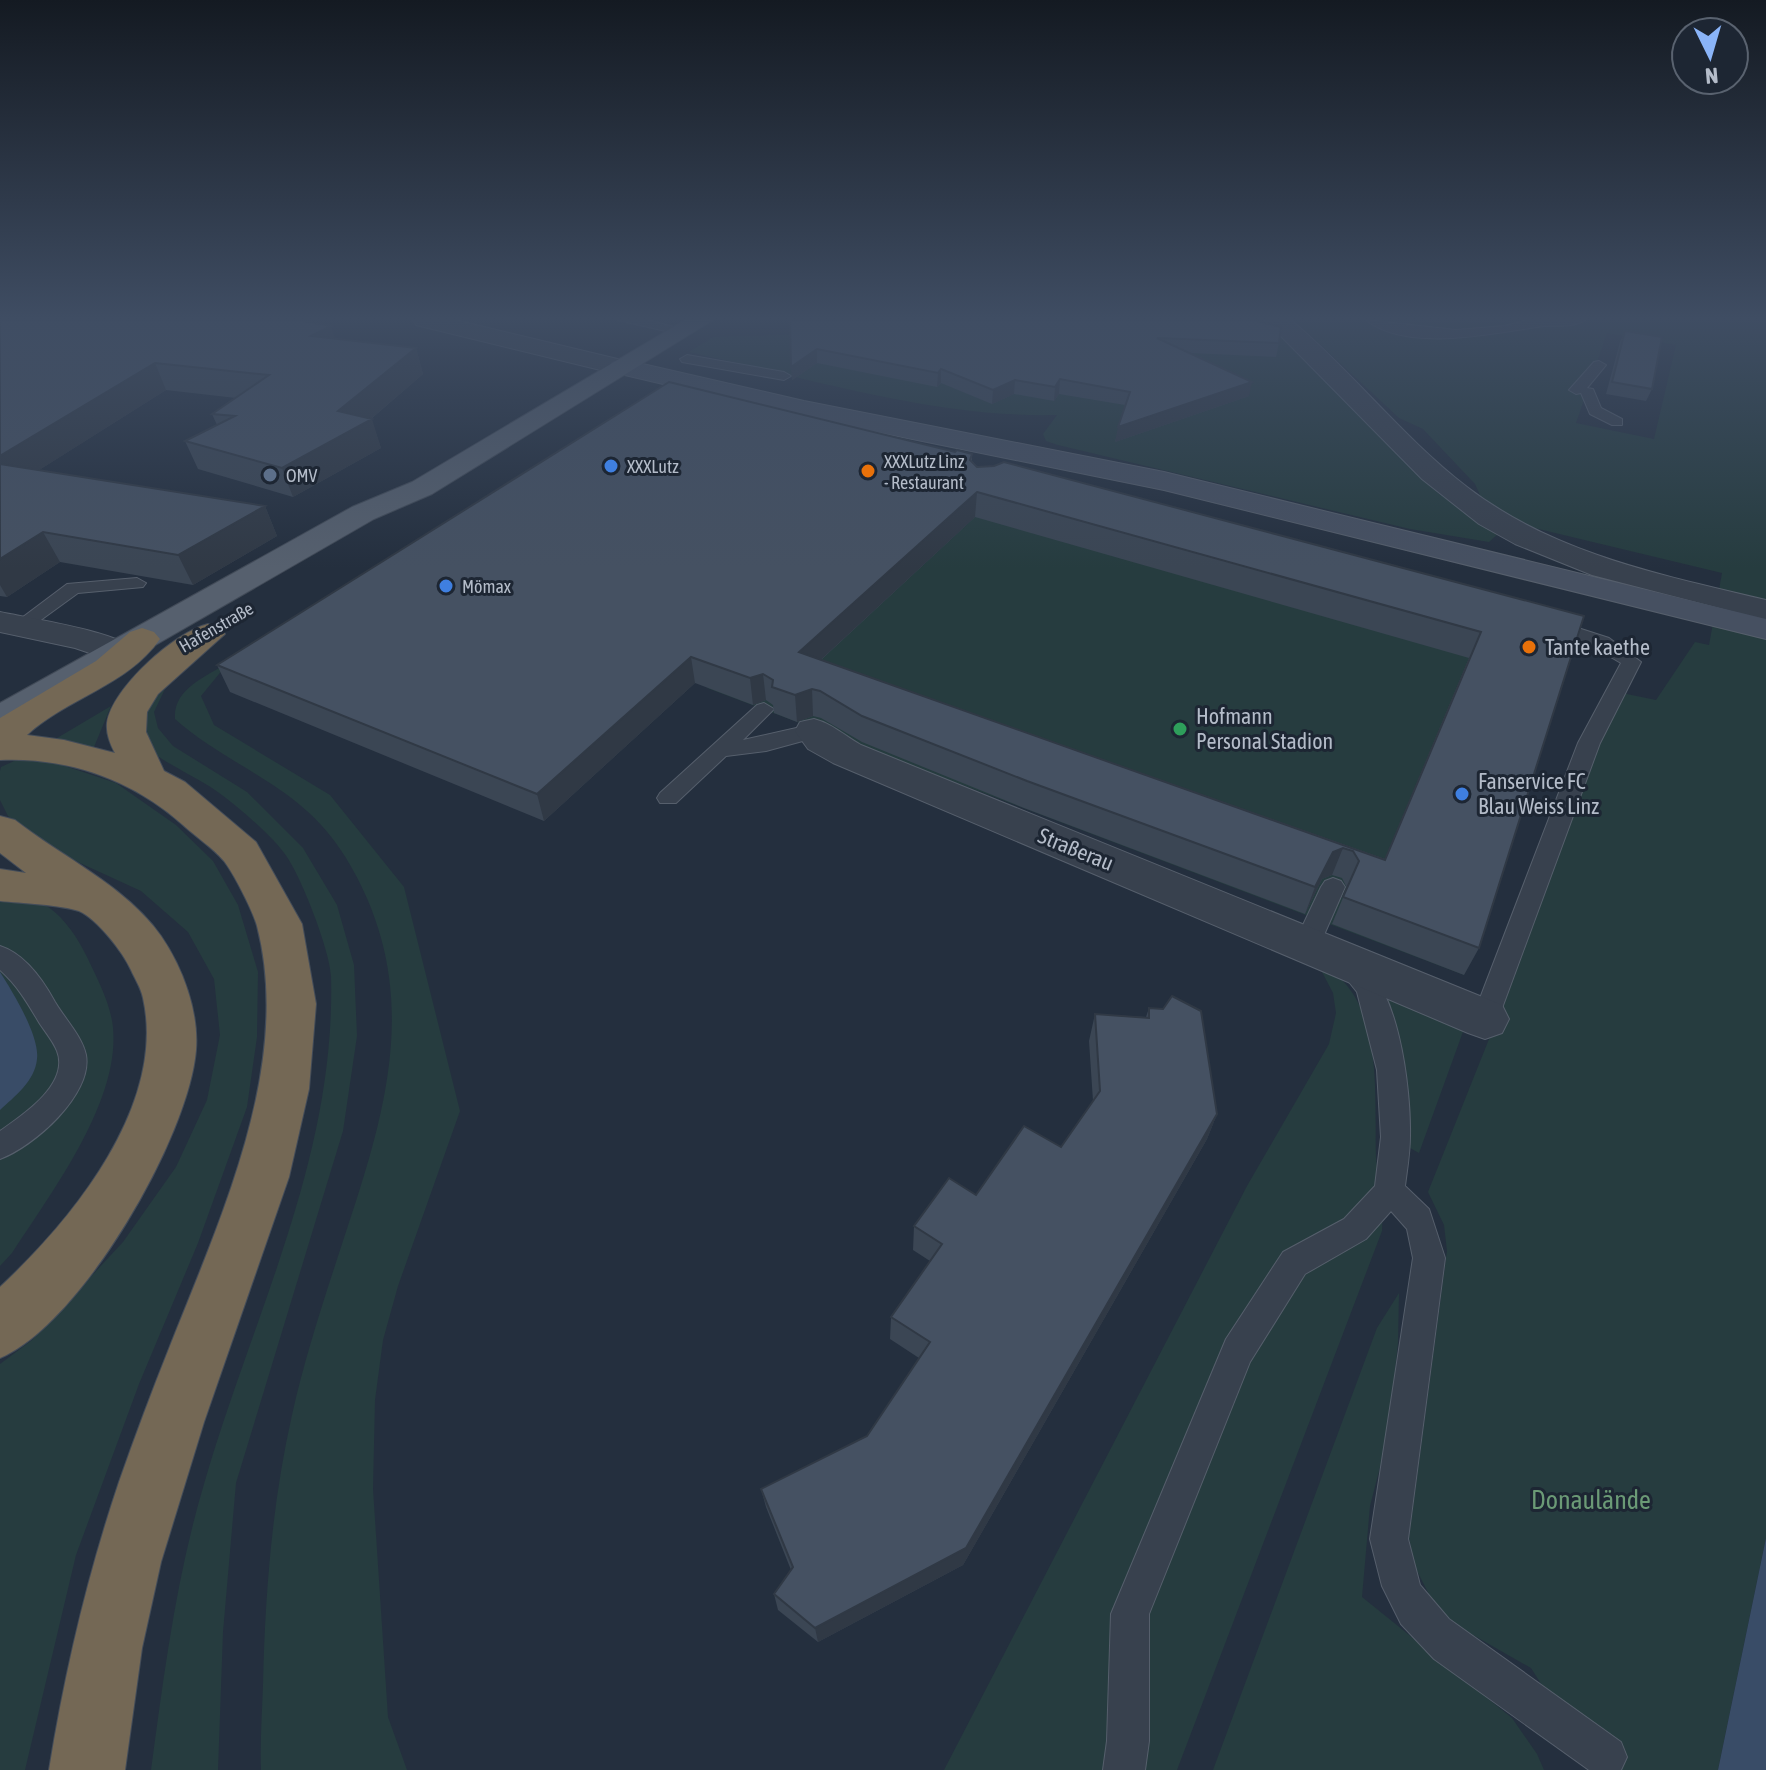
<svg xmlns="http://www.w3.org/2000/svg" width="1766" height="1770" viewBox="0 0 1766 1770" font-family="'Asap Condensed',sans-serif">
  <rect width="100%" height="100%" fill="#242f3e"/>
  <path fill="#263c3f" fill-rule="evenodd" d="M934,320H1266L1439,494L1499,533L1489,542L1410,529L1058,445L1046,441L1043,434L1057,415C934,418 809,378 689,352L713,337L849,333Z
    M1294,320H1766V1538L1718,1770H1596L1531,1668L1466,1631L1437,1610L1414,1565L1409,1537L1447,1251L1444,1225L1428,1192L1497,1019L1596,748L1622,693L1656,700L1695,642L1709,645L1722,573L1526,526L1484,504L1475,484L1423,429L1399,418ZM1607,333L1676,345L1654,439L1576,423Z
    M956,474L1571,642L1464,975L707,688Z
    M228,663L201,696L214,725L330,795L404,887L460,1111L398,1286L383,1340L375,1400L373,1489L388,1717L407,1770H261C260,1742 262,1713 263,1685C265,1595 272,1503 292,1415C305,1357 324,1299 343,1241C387,1109 425,988 346,858C301,784 234,771 175,719C173,689 205,677 228,663Z
    M165,689L154,712L158,728L173,746L247,792L303,848L337,905L354,965L357,1036L343,1131L236,1483L223,1632L218,1770H151C164,1674 176,1578 204,1484C253,1314 336,1158 331,976C330,951 302,879 287,857C274,837 232,801 212,788C199,779 158,759 150,750C131,728 146,704 165,689Z
    M111,706L94,747L85,749L52,741Z
    M23,757L56,763L116,783L176,825L213,861L238,905L258,972L257,1037L247,1107L198,1243L139,1384L76,1555L25,1770H0V1364L32,1340L123,1242L176,1167L207,1100L220,1035L214,979L188,932L141,891L80,863L41,841L8,816L0,800V771L1,767Z
    M0,896C11,898 25,898 36,901C60,909 78,938 88,959C98,980 111,1005 113,1028C120,1102 51,1193 12,1253L0,1266Z
    M1321,970C1328,973 1337,976 1343,981C1383,1023 1374,1105 1376,1158C1377,1170 1380,1177 1383,1188C1386,1201 1382,1218 1382,1231L1177,1770H944L1247,1186L1329,1044L1336,1013L1333,993Z
    M1384,989L1468,1018L1419,1153L1410,1148C1411,1093 1405,1040 1384,989Z
    M1399,1293L1398,1343L1388,1436L1370,1506L1362,1597L1512,1718L1537,1754L1544,1770H1213L1377,1328Z"/>
  <path fill="#394c67" d="M0,972C12,991 40,1036 37,1059C35,1081 14,1097 0,1110Z
    M1766,1538V1770H1718Z"/>
  <g fill="none" stroke-linecap="round" stroke-linejoin="round">
    <g stroke="#565f6c" stroke-width="2">
      <path id="service" d="M618,320H647L689,331L683,335Z
        M1366,320L1456,330L1505,326L1528,320H1585C1572,329 1552,324 1537,327C1490,334 1407,352 1366,320Z
        M687,355L784,372L791,376L784,380L682,362L680,359Z
        M1599,361L1606,365L1587,388L1593,389L1601,408L1622,419V425H1612L1590,414L1581,393L1576,394L1569,390L1594,362Z
        M137,578L146,583L143,587L78,593L27,630H13L11,626L67,584Z
        M1547,618L1609,638L1641,662L1600,743L1498,1019L1494,1027L1485,1030L1476,1027L1472,1019L1578,743L1621,663L1585,642L1540,628L1538,624L1540,620Z
        M764,703L774,709L743,740L814,724L824,731L821,736L766,751L726,756L676,803H660L657,798L660,793L757,705Z
        M1333,878L1341,881L1345,887L1320,944L1316,951L1307,953L1298,951L1294,944L1321,887L1325,881Z
        M0,946C25,954 43,980 55,1002C65,1019 82,1036 86,1055C93,1095 33,1147 0,1159V1131C23,1115 70,1084 57,1051C53,1041 46,1033 40,1024C28,1004 18,986 0,970Z
        M1350,957C1399,973 1411,1092 1410,1136C1410,1153 1407,1170 1405,1186L1429,1209L1445,1258L1408,1539L1420,1585L1449,1619L1621,1742L1627,1757L1621,1770H1589L1434,1659L1401,1624L1382,1586L1370,1539L1413,1258L1407,1229L1391,1211L1366,1239L1305,1274L1250,1362L1149,1614V1741L1145,1770H1103L1107,1741L1111,1614L1226,1339L1283,1252L1344,1219L1375,1186L1381,1137L1377,1070L1357,992L1337,967L1341,960Z"/>
    </g>
    <g stroke="#565f6c" stroke-width="2">
      <path id="minor" d="M413,320H455L630,362L634,367L630,372L621,375L416,325Z
        M1265,320H1291C1353,372 1403,438 1467,487C1554,554 1662,575 1766,600V620L1592,575L1515,544L1479,524L1422,479Z
        M0,612C28,618 123,632 137,652L132,660L119,663L75,648L0,632Z
        M814,719C831,723 845,736 861,745L1502,1005L1509,1019L1502,1033L1485,1039L1468,1033L833,763L808,749L795,731L800,722Z"/>
    </g>
    <g stroke="#565f6c" stroke-width="2">
      <path id="secondary" d="M621,359L804,401L1164,472L1766,619V639L1164,490L804,417L612,372L608,367L612,362Z"/>
    </g>
    <g stroke="#414a57" stroke-width="2">
      <path id="primary" d="M685,320H713L432,494L374,519L13,727L0,731V703L352,507L412,482Z"/>
    </g>
    <g stroke="#434c59" stroke-width="2">
      <path id="motorway" d="M208,624L220,627L225,634L158,694L147,712L146,732L164,771L185,782L256,842L302,924L316,1004L309,1089L289,1177L204,1422L161,1562L142,1648L125,1770H49C65,1671 87,1577 119,1482C135,1436 152,1391 170,1346C220,1219 293,1065 257,926C253,911 234,874 224,861C213,848 196,837 183,825C133,780 68,757 0,760V718L96,661L130,632L142,628L154,632L160,639C127,686 67,698 27,735L64,740L115,753C110,744 106,733 107,723C112,688 175,632 208,624Z
        M0,816L15,820C62,857 126,886 161,936C183,968 199,1012 196,1050C189,1137 81,1324 0,1358V1287C72,1220 167,1105 143,998C141,988 135,979 131,970C123,952 97,919 79,911C62,905 20,903 0,901V869L26,873L0,853Z"/>
    </g>
    <use href="#service" fill="#38414e" fill-rule="evenodd"/>
    <use href="#minor" fill="#38414e" fill-rule="evenodd"/>
    <use href="#secondary" fill="#465061" fill-rule="evenodd"/>
    <use href="#primary" fill="#56606e" fill-rule="evenodd"/>
    <use href="#motorway" fill="#746855" fill-rule="evenodd"/>
  </g>
  <path fill="#3b4654" fill-rule="evenodd" d="M0,320L335,339L416,348L423,374L371,419L381,448L293,497L198,469L185,441L217,425L212,414L236,398L166,390L39,470L265,506L277,536L193,585L60,562L7,597L0,596Z
    M790,320L1279,343L1276,357L1190,353L1249,396L1115,442L1125,405L1059,394L1054,401L1014,394L992,404L941,383L937,387L817,363L792,380Z
    M1625,331L1652,389L1646,401L1606,394L1620,342Z
    M955,452L972,454V461L977,467L1584,616L1479,948L1464,975L1332,924L1347,888L1342,878L1332,875L1322,879L1305,914L1024,808L862,742L821,718L813,716L797,722L774,713L773,705L766,700L753,705L695,683L544,821L230,692L217,665ZM975,517L1469,658L1385,859L821,660Z
    M1149,1008L1217,1114L1207,1139L963,1565L818,1642L778,1610L774,1594L791,1570L766,1507L761,1489L867,1436L919,1358L890,1339L891,1317L930,1261L913,1250L914,1226L976,1195L1061,1147L1093,1101L1089,1041L1095,1014L1146,1017Z"/>
  <path fill="#303945" d="M331,326L339,352L311,336Z
    M416,348L423,374L366,423L372,419L381,448L293,497L282,468L338,411Z
    M817,349V363L792,380L791,367Z
    M155,363L166,390L6,491L0,482V456Z
    M941,369V383L937,387L938,373Z
    M1060,379L1059,394L1054,401L1055,387Z
    M1015,380L1014,394L992,404L993,390Z
    M1252,382L1249,396L1115,442L1118,427Z
    M977,492L975,517L801,678L799,652Z
    M265,506L277,536L193,585L178,555Z
    M43,532L60,562L7,597L0,585V559Z
    M691,657L695,683L544,821L537,794Z
    M763,674L766,700L753,705L750,678Z
    M812,689L813,716L797,722L795,695Z
    M1343,848L1332,875L1322,879L1305,914L1315,887L1333,852Z
    M1217,1114L1207,1139L963,1565L818,1642L815,1628Z"/>
  <path fill="#455162" stroke="#303945" stroke-width="2" fill-rule="evenodd" d="M0,320H299L331,326L311,336L416,348L338,411L372,419L282,468L185,441L235,416L212,414L269,375L155,363L0,456Z
    M790,320H1253L1281,327L1279,343L1157,338L1252,382L1118,427L1130,392L1060,379L1055,387L1015,380L993,390L941,369L938,373L817,349L791,367Z
    M1625,331L1662,337L1652,389L1612,382Z
    M669,382L955,452L957,450L972,454L970,460L977,467L994,466L1004,462L1584,616L1479,948L1343,897L1359,861L1353,851L1343,848L1333,852L1315,887L1027,781L862,716L820,691L812,689L795,695L772,687L773,680L763,674L750,678L691,657L537,794L217,665ZM977,492L1481,632L1385,860L799,652Z
    M0,464L265,506L178,555L43,532L0,559Z
    M1172,996L1201,1011L1217,1114L966,1548L815,1628L774,1594L793,1567L761,1489L867,1436L930,1342L891,1317L942,1244L914,1226L949,1178L976,1195L1024,1126L1061,1147L1100,1091L1095,1014L1149,1018V1008L1163,1009Z"/>
  <linearGradient id="sky" x2="0" y2="1"><stop stop-color="#141a22"/><stop offset="0.56" stop-color="#3f4d63"/><stop offset="1" stop-color="#3f4d63" stop-opacity="0"/></linearGradient>
  <rect width="1766" height="568" fill="url(#sky)"/>
  <g fill="#3f7fe0" stroke="#1d2633" stroke-width="3">
    <circle cx="611" cy="466" r="8"/>
    <circle cx="446" cy="586" r="8"/>
    <circle cx="1462" cy="794" r="8"/>
  </g>
  <g fill="#e8710a" stroke="#1d2633" stroke-width="3">
    <circle cx="868" cy="471" r="8"/>
    <circle cx="1529" cy="647" r="8"/>
  </g>
  <circle fill="#5c6f8a" stroke="#1d2633" stroke-width="3" cx="270" cy="475" r="8"/>
  <circle fill="#2e9e5b" stroke="#1d2633" stroke-width="3" cx="1180" cy="729" r="8"/>
  <g text-anchor="middle" dominant-baseline="central" stroke-width="6" stroke-linejoin="round" paint-order="stroke">
    <g font-size="18" fill="#b4bcc9" stroke="#1d2633" text-anchor="start">
      <text x="884" y="461">XXXLutz Linz<tspan x="884" dy="21">- Restaurant</tspan></text>
      <text x="627" y="466">XXXLutz</text>
      <text x="286" y="475">OMV</text>
      <text x="462" y="586">Mömax</text>
    </g>
    <g font-size="18" fill="#b4bcc9" stroke="#1d2633">
      <text transform="translate(216 627) rotate(-30)">Hafenstraße</text>
    </g>
    <g font-size="22" fill="#b4bcc9" stroke="#1d2633" text-anchor="start">
      <text x="1545" y="647">Tante kaethe</text>
      <text x="1196" y="716">Hofmann<tspan x="1196" dy="25">Personal Stadion</tspan></text>
      <text x="1478" y="781">Fanservice FC<tspan x="1478" dy="25">Blau Weiss Linz</tspan></text>
    </g>
    <g font-size="22" fill="#b4bcc9" stroke="#1d2633">
      <text transform="translate(1076 849) rotate(22)">Straßerau</text>
    </g>
    <g font-size="26" fill="#6b9a76" stroke="#1d2633">
      <text x="1591" y="1500">Donaulände</text>
    </g>
  </g>
  <g transform="translate(1710 56) rotate(175)"><circle r="38" fill="#1d2633" stroke="#59626f" stroke-width="2"/>
  <path d="M0-6L14 30L0 20L-14 30Z" fill="#8ab4f8"/>
  <text y="-12" font-size="22" font-weight="bold" text-anchor="middle" fill="#b4bcc9">N</text>
  </g>
</svg>
